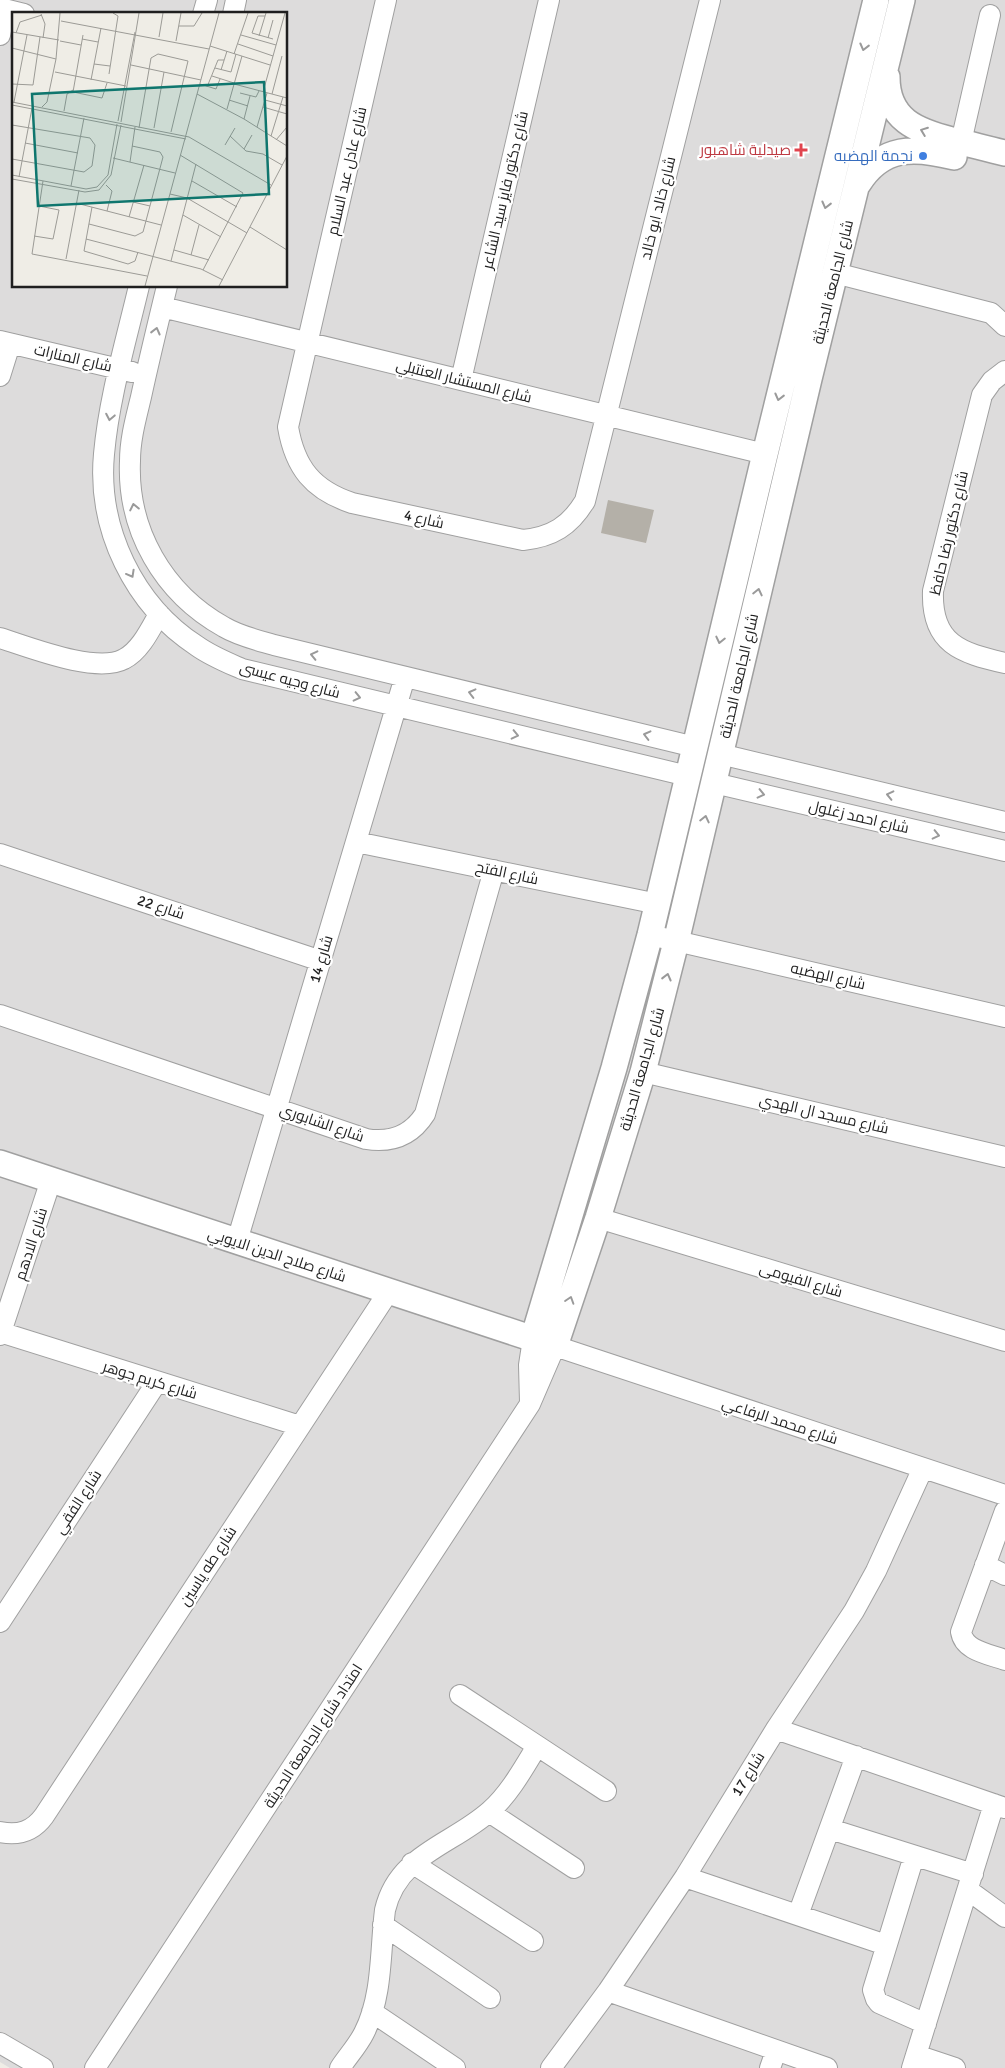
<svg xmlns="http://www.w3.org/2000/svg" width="1005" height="2068" viewBox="0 0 1005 2068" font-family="Signika,Cairo,sans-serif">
  <rect width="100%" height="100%" fill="#efede6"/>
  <path fill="#dddcdc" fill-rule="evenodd" d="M0,0H1005V2068H10L0,2062ZM14,14H286V286H14Z"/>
  <path fill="#b4b0a8" d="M608,500L654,510L646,543L601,533Z"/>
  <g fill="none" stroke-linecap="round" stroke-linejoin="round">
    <g stroke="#a0a0a0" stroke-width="22">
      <path id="minor" d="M386,0L288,427C295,468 313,490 352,503L523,540C552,537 570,526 585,501L710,0
        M0,8L24,14
        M203,14L207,0
        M233,14L236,0
        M0,35L5,10
        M961,142L990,15
        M835,273L991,313L1005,326
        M139,286C126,341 109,398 104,454C97,529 134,605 197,646C211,656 226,662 242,669L688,776
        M167,286C158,323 149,360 141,397C136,418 130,439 130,461C127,530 163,593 224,627C239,636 257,640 274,645L695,747
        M162,307L765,454
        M0,341L132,372
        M1005,371L992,381L982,395L933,591C931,644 961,653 1005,663
        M0,376L10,344
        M461,380L549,0
        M0,638C29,647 96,674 124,659C140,651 150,630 159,614
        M720,754L1005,822
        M714,783L1005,851
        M356,842L658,904
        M0,854L321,961
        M650,935L1005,1017
        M0,1015L366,1139C391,1143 411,1136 425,1114L494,870
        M643,1072L1005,1157
        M598,1218L1005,1341
        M237,1241L405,677
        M0,1332L300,1426
        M0,1335L51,1180
        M530,1402L529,1365L533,1339
        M1005,1511L961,1632C964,1651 989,1654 1005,1660
        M985,1565L1005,1575
        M0,1622L157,1382
        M460,1695L606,1791
        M776,1729L1005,1808
        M489,1812L574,1868
        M830,1829L973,1874
        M0,1832C19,1836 33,1831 44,1816L389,1291
        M914,1856L873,1990L876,1999L879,2003L926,2024
        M412,1863L533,1941
        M685,1877L886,1945
        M968,1890L1005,1917
        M798,1915L856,1756
        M383,1925L490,1998
        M608,1991L827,2068
        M372,2012L455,2068
        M0,2043L43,2068
        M916,2055L955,2068
        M95,2068L530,1404L555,1346L1005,1495
        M340,2068C348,2056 358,2045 364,2033C383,1996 380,1950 385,1910C398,1854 452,1845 490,1811C510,1793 523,1769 537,1746
        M551,2068L608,1991L685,1877L776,1729L854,1611L876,1571L923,1468
        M770,2068L776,2051
        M912,2068L994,1804"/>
    </g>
    <g stroke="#a0a0a0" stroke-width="28">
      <path id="tertiary" d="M887,77C887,120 917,131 952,140C970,144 987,149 1005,153
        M858,184C882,145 915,147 954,157
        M0,1163L555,1346L598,1218L643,1072L676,942L809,379L902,0
        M533,1339L614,1068L650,935L765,454L876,0"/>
    </g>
    <use href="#minor" stroke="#fff" stroke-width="20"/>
    <use href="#tertiary" stroke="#fff" stroke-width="25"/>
  </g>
  <defs><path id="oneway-chevron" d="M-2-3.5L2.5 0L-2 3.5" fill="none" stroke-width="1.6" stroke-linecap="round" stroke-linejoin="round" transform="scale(1.25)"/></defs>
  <g stroke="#9a9a9a">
    <use href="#oneway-chevron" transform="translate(864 47) rotate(104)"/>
    <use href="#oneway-chevron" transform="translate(924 131) rotate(-159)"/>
    <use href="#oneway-chevron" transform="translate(826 205) rotate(104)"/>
    <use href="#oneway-chevron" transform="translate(156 331) rotate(-76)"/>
    <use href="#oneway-chevron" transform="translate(779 397) rotate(104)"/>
    <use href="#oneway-chevron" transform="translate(110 417) rotate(101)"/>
    <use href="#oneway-chevron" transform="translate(134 507) rotate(-102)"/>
    <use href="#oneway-chevron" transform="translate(131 574) rotate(61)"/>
    <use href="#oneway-chevron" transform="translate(758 592) rotate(-77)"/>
    <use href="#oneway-chevron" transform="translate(720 640) rotate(103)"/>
    <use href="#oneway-chevron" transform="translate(314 655) rotate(-167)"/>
    <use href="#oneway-chevron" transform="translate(472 693) rotate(-166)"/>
    <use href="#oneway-chevron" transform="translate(357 697) rotate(13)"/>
    <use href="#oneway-chevron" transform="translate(515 735) rotate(13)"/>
    <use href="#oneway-chevron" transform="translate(647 735) rotate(-166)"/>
    <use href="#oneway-chevron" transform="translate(761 794) rotate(13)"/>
    <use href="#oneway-chevron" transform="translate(890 795) rotate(-167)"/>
    <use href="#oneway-chevron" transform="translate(705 819) rotate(-77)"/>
    <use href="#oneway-chevron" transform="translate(936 835) rotate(13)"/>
    <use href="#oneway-chevron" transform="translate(667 977) rotate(-76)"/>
    <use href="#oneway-chevron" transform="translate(570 1300) rotate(-72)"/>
  </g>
  <path fill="#e0444e" stroke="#fff" stroke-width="2" d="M798.5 142.5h5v5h5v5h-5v5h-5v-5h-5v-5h5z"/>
  <circle fill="#3f7fe0" stroke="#fff" stroke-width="2" cx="923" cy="156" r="5"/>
  <g text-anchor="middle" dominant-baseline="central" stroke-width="4.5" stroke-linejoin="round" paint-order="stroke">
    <g font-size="15" fill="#be3a42" stroke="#fff" text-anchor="end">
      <text x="791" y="150">صيدلية شاهبور</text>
    </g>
    <g font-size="15" fill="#366cbe" stroke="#fff" text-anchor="end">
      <text x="913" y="156">نجمة الهضبه</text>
    </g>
    <g font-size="15" fill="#1f1f1f" stroke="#fff">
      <text transform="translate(347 171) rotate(-77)">شارع عادل عبد السلام</text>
      <text transform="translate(505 190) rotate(-77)">شارع دكتور فايز سيد الشاعر</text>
      <text transform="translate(658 208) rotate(-76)">شارع خالد ابو خالد</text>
      <text transform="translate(833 282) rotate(-76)">شارع الجامعة الحديثة</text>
      <text transform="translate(73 358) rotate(13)">شارع المنارات</text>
      <text transform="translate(464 381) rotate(14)">شارع المستشار العنتبلي</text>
      <text transform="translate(424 519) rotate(13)">شارع 4</text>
      <text transform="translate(949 533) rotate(-77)">شارع دكتور رضا حافظ</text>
      <text transform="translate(739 676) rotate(-77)">شارع الجامعة الحديثة</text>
      <text transform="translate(290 680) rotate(15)">شارع وجيه عيسى</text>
      <text transform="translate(859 817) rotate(13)">شارع احمد زغلول</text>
      <text transform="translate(507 873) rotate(12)">شارع الفتح</text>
      <text transform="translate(161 907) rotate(18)">شارع 22</text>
      <text transform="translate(321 959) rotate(-73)">شارع 14</text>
      <text transform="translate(828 976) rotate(13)">شارع الهضبه</text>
      <text transform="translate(642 1069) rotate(-74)">شارع الجامعة الحديثة</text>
      <text transform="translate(824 1114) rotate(13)">شارع مسجد ال الهدي</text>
      <text transform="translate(322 1123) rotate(19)">شارع الشابوري</text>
      <text transform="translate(31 1244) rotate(-72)">شارع الادهم</text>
      <text transform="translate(277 1255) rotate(18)">شارع صلاح الدين الايوبي</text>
      <text transform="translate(801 1280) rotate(17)">شارع الفيومى</text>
      <text transform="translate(150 1380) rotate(17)">شارع كريم جوهر</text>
      <text transform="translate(780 1421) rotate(18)">شارع محمد الرفاعي</text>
      <text transform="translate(78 1502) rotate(-57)">شارع الفقي</text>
      <text transform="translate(208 1566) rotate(-57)">شارع طه ياسين</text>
      <text transform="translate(313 1736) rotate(-57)">امتداد شارع الجامعة الحديثة</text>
      <text transform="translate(748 1774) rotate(-58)">شارع 17</text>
    </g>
  </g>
  <g transform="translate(12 12)">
    <rect width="275" height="275" fill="#efede6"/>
    <path fill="none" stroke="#9c9b96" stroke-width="1" d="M29,2L33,12L31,26M253,4H246L240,21L261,27M49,9L197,37M167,14H182L190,1M0,20L47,28M4,21L8,10L30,3M71,23L61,80L90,86L95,71M229,23L264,33M247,24L254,1M147,25L151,1M256,26L261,8M70,27L86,30M48,29L69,33M164,29L169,1M226,32L261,44M198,34L258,53M0,36L44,47M222,42L236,1M82,52L98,54M119,53L189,68M203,56L219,60L224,42M209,58L215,39M43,60L114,74M97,62L106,4L101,1M200,64L222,71M79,68L89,16M0,72L21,73L28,25M188,72L204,77L208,67M222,72L275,86M195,75L206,48H212M251,80L273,1M228,81L244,85L247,79M185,82L232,107L275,134M260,82L270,44M217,88L236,94M253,88L275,94M0,90L177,125L259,173M2,90L15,23M0,93L174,127M30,95L35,90L44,47L48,1M251,95L275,102M215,97L230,44M52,99L55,82L61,78M232,107L238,84M106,109L123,20M109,110L127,1M0,113L78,126L83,133L80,154L72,160L0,147M245,115L255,81M127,116L139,46L146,42L176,49L159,120M142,116L152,60M218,124L234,139L251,142L270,153M259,124L271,85M264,128L275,115M13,131L66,141M213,133L223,116M232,137L240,123M168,143L231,181L191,258M101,146L163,161M118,150L123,115M0,163L74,177L85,175L96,163L105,112M7,165L20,96M0,167L73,180L87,178L99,163L109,113M31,169L20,242L135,264M180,169L225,195M94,173L100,179L95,199M59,174L72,106M158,182L175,186L235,221M121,190L138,194M64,191L149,213M80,195L72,239L116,252L123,249L126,240M171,203L209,225M117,205L132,153M77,212L123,224L131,220L151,145L148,140L120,134M238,215L275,238M22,224L41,227L47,198L27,194M74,227L189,257L211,268M162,238L197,248M179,243L187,213M54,247L67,178M159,249L184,152M133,274L207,1M207,274L275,144"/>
    <path fill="#0f766e" fill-opacity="0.15" stroke="#0f766e" stroke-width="2.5" d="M252,70L257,182L26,194L20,82Z"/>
    <rect width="275" height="275" fill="none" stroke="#1f1f1f" stroke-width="2.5"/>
  </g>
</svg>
